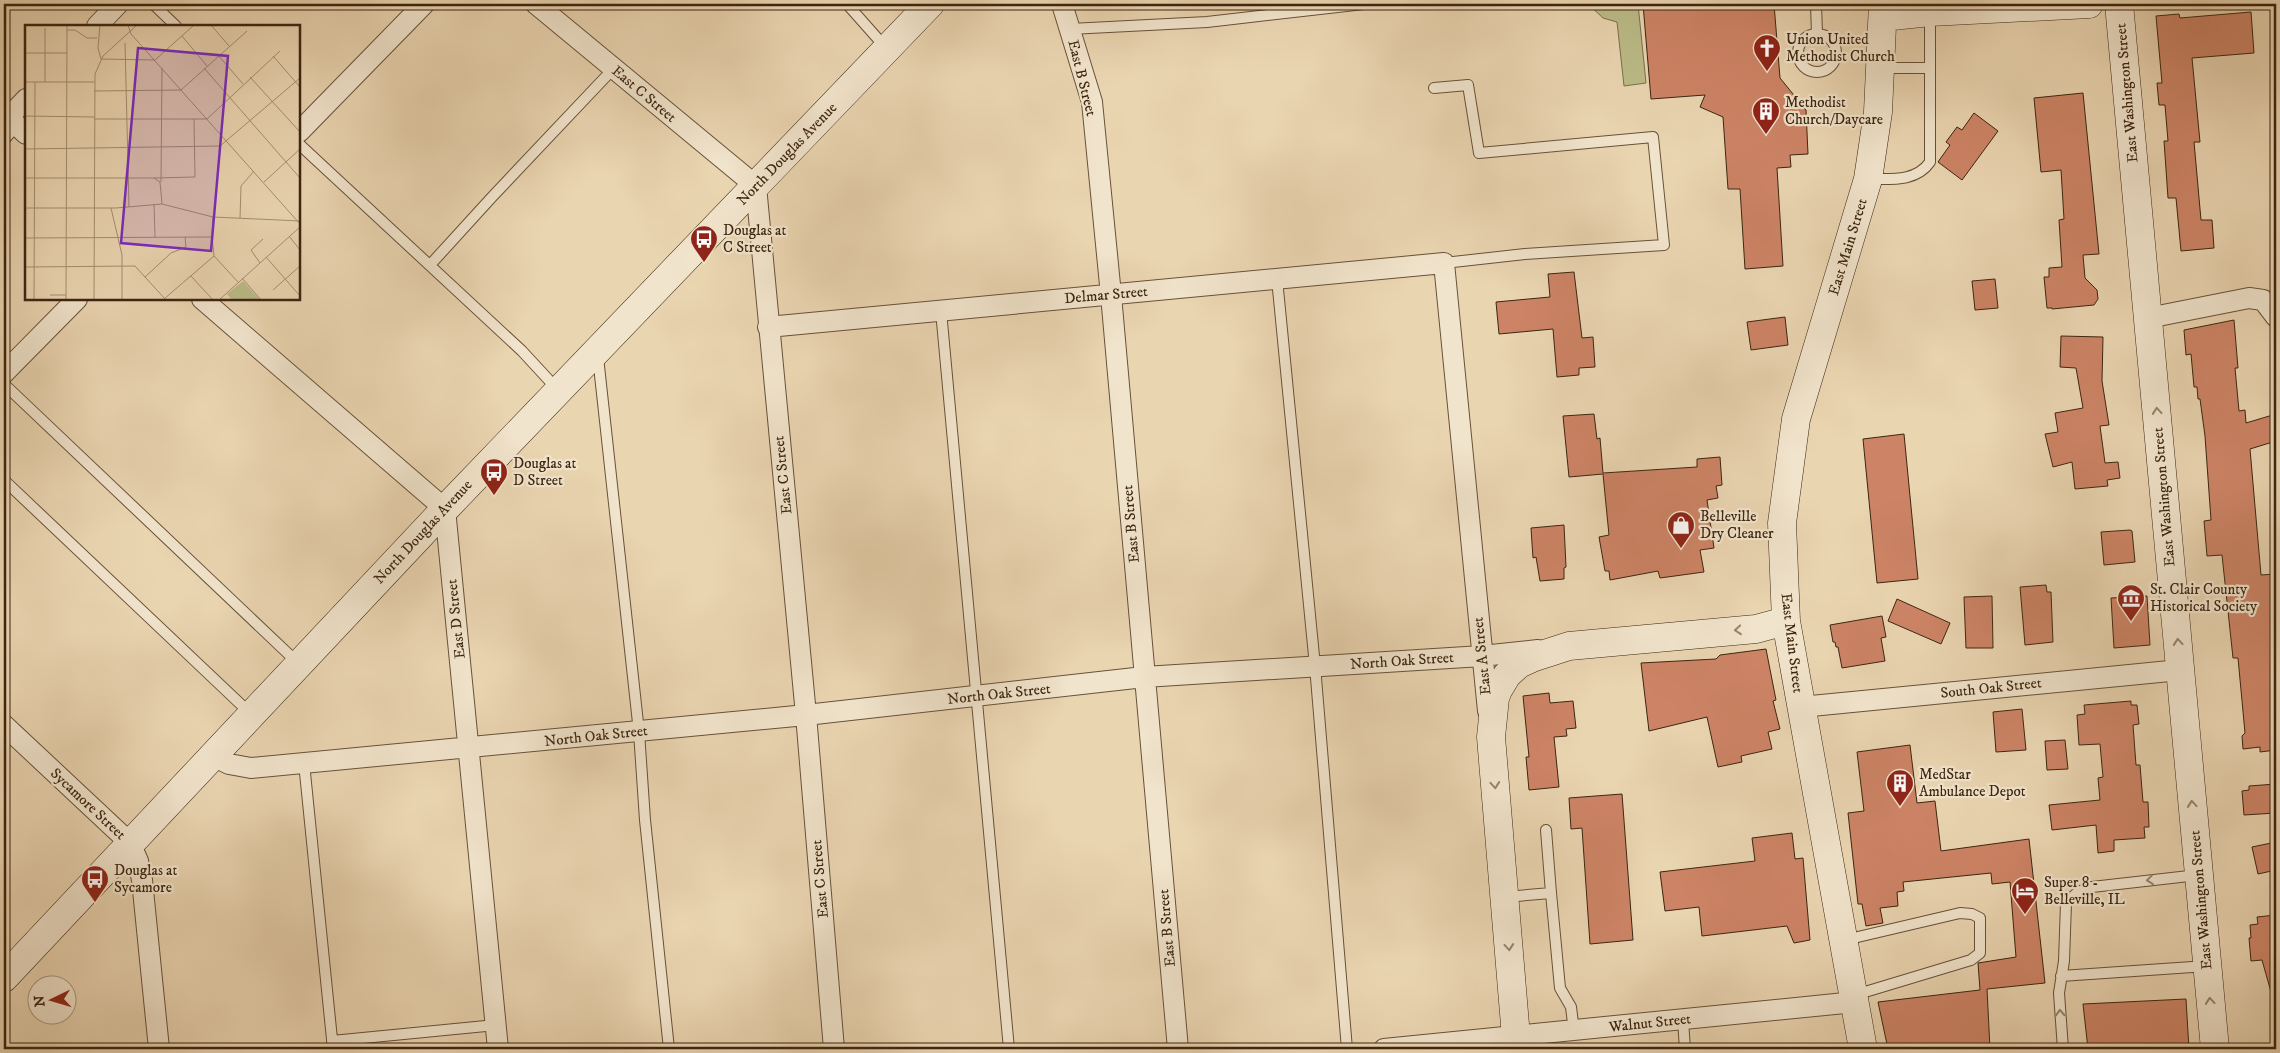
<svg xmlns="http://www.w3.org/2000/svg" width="2280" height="1053" viewBox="0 0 2280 1053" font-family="'IM FELL DW Pica',serif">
  <rect width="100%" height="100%" fill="#ead5b1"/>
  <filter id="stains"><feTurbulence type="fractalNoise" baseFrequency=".004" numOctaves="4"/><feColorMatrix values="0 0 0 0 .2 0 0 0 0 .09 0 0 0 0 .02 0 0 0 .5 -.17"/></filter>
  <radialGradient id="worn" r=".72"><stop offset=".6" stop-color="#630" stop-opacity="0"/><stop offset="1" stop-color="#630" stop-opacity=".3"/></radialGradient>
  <path fill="#bbbc88" stroke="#7c704c" d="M1588,4H1638L1646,83L1624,86L1617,22L1603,18Z"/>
  <path fill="#cd8466" stroke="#3c2510" d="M1643,4H1774L1780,78L1806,110L1808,154L1790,155L1791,167L1777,168L1783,266L1745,269L1740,189H1728L1723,117L1700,107L1705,95L1651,99Z
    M2251,12L2254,53L2192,58L2200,142H2194L2201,220H2212L2214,248L2181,251L2176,198H2168L2164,141H2168L2165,105H2159L2157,83H2162L2156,16L2179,14L2180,18Z
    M2083,93L2099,254L2083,255L2085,278L2097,290L2098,299L2094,305L2052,309V308H2047L2044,277H2049V268L2062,267L2059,220L2064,219L2061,170L2041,172L2034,98Z
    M1974,113L1998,131L1962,180L1938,162L1950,145L1946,142L1957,127L1962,130Z
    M1574,272L1582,338L1593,337L1595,367L1579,368V375L1557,377L1553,329L1499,334L1496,302L1550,297L1548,274Z
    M1995,279L1998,308L1975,310L1972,281Z
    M1785,317L1788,345L1751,350L1747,322Z
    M2234,320L2238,368H2235L2239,411L2245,410L2246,423L2276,414V441L2250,449L2261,575L2275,574L2276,592V611H2274L2276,643L2274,644L2276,750L2260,752V747L2243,749L2242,736L2245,733L2238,658H2233L2222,555L2207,556L2204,521L2211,520L2205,436L2200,399H2198L2197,387H2194L2191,354L2186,355L2184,330Z
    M2061,336L2103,337L2102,381L2109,425L2100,426L2105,463L2118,462L2120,478L2107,480L2108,486L2075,489L2072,462L2053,467L2045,434L2058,432L2055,413L2083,408L2076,368L2060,367Z
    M1594,414L1597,439L1600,438L1603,473L1697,467V459L1720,457L1722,485L1716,486L1718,498L1707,500L1714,548L1700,550L1704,572L1660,578L1658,571L1610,580L1609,571H1605L1599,537L1609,535L1603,474L1569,477L1563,416Z
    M1904,434L1918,579L1877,583L1863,439Z
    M1564,525L1566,567L1564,568V579L1540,581L1536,557L1533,558L1531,528Z
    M2130,530L2132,531L2135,562L2104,565L2101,532Z
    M2046,585L2047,592H2051L2053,642L2025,645L2020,587Z
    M1992,596L1993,648H1966L1964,597Z
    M2147,596L2150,645L2114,648L2111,598Z
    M1897,599L1950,623L1941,644L1888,621Z
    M1882,616L1886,637L1881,638L1885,661L1842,668L1838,647H1836L1835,642H1833L1830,625Z
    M1766,649L1776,700L1773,701L1780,729L1768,732L1772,749L1741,756L1742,762L1718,767L1707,717L1649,731L1641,663L1716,659L1720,655Z
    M1549,693L1550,703L1573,701L1576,728L1566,729L1567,736L1554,737L1559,787L1529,790L1526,757H1529L1523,696Z
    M2131,701V705H2137L2139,724L2133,725L2136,765H2140L2143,802H2148L2149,827H2144L2145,838L2114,840V851L2098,853L2096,825L2052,830L2049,805L2100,800L2098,778L2103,777L2100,744L2079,745L2077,715L2085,714L2084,705Z
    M2022,709L2026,750L1996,752L1993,712Z
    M2065,740L2068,769L2047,770L2045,741Z
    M1910,745L1917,803L1935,801L1941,851L2029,839L2045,983L1987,989L1990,1049H1888L1878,1002L1980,990L1978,963L2016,957L2010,882L1992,884L1991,873L1903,882L1904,891L1897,892L1898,906L1880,908L1883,923L1866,926L1862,904H1858L1848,813L1864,811L1857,752Z
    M2276,784V813L2244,815L2242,791L2249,790V786Z
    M1622,794L1633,940L1590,944L1582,828L1571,829L1569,798Z
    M1792,833L1795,859L1803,858L1810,940L1794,943L1787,926L1702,936L1699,907L1665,911L1660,872L1755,861L1752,838Z
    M2276,842V870L2258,874L2252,847Z
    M2276,915V991L2271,992L2262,960L2251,961L2249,938H2251L2250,925L2258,924L2257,917Z
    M2186,999L2189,1049H2088L2083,1004Z"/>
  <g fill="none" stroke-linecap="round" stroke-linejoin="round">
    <g stroke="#685138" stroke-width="12">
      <path id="lane" d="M153,4L176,26
        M847,4L886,48
        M1816,4L1817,34
        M1070,29L1207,22L1364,4
        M1798 53a19 19 0 1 1 38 0a19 19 0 1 1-38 0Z
        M1881,68H1930
        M1434,88L1468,85L1479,153L1653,137L1664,245L1525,254L1444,263
        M4,140L17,125
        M299,144L522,351L558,390
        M1869,179C1891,179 1916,182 1930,162V13
        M430,265L492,197L614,68
        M1277,279L1315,666L1347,1049
        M941,311L1009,1049
        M598,357L639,732L645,820L669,1049
        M4,384L299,664
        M4,480L252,715
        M304,763L333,1049
        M1551,893L1560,988L1571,1007L1574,1031
        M1505,897L1551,893L1546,830
        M1845,940L1960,913L1972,914L1980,918V953L1971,960L1855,995
        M2061,976L2207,966
        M1683,1020L1685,1049
        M332,1041L496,1025
        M2063,1049L2059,993L2064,961L2066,903L2078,892L2092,887L2198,875"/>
    </g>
    <g stroke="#685138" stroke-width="22">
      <path id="street" d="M536,4L756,186L806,715L834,1049
        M1062,4L1092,102L1111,295L1178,1049
        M97,26L118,4
        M4,113L26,134
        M9,117L26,99
        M299,132L424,4
        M202,299L445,509L498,1049
        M2148,318L2249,298L2263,300L2276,317
        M768,327L1444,263L1488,711
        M4,373L77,299
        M1801,707L2180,670
        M4,725L130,843L138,861L142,880L159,1049
        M213,756L229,764L251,768L806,715L1144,677L1482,656L1538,650
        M1384,1049L1855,1002"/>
    </g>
    <g stroke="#3c2510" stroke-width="29">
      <path id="secondary" d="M2119,4L2215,1049
        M1883,17L1930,12L2089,4
        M4,978L445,509L930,4
        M1517,1049L1491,737L1495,698L1498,690L1507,675L1519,664L1532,658L1569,646L1756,629L1786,621
        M1863,1049L1786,621L1782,523L1796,419L1868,179L1878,112L1883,4"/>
    </g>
    <use href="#lane" stroke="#f1e4cc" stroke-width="10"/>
    <use href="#street" stroke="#f1e4cc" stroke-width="20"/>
    <use href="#secondary" stroke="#f1e4cc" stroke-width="28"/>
  </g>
  <defs><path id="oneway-chevron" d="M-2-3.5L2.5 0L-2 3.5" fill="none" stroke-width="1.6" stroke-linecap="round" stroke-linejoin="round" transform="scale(1.25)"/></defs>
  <g stroke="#96846e">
    <use href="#oneway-chevron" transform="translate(2157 411) rotate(-95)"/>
    <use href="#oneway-chevron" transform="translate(1738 630) rotate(175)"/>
    <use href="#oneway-chevron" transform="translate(2178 642) rotate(-95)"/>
    <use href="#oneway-chevron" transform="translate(1495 785) rotate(85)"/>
    <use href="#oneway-chevron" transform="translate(2192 804) rotate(-95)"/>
    <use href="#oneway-chevron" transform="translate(2150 880) rotate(173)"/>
    <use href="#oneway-chevron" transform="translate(1509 947) rotate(85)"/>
    <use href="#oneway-chevron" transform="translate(2210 1001) rotate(-95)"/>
    <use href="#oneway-chevron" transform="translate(2060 1013) rotate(-93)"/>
  </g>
  <defs>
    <g id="church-pin" transform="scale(1.4375)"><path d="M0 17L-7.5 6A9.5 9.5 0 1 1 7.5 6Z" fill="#8f2418" stroke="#f1e4cc"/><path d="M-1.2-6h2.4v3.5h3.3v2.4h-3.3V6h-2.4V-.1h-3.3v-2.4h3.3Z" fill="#fff"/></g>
    <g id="building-pin" transform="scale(1.4375)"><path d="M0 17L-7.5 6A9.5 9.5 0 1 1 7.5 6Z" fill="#8f2418" stroke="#f1e4cc"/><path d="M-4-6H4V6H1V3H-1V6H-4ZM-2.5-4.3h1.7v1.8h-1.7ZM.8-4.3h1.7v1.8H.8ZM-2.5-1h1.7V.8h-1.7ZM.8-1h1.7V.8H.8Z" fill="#fff"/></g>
    <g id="bus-pin" transform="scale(1.4375)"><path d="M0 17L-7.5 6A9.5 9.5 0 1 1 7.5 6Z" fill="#8f2418" stroke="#f1e4cc"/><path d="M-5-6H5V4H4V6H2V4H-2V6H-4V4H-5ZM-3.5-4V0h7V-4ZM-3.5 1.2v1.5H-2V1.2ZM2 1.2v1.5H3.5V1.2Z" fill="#fff"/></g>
    <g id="shop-pin" transform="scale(1.4375)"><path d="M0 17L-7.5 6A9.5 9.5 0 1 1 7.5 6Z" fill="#8f2418" stroke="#f1e4cc"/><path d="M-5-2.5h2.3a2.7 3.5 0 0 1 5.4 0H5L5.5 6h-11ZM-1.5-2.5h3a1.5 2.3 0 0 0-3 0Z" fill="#fff"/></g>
    <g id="museum-pin" transform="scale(1.4375)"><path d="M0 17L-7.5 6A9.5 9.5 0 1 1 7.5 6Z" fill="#8f2418" stroke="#f1e4cc"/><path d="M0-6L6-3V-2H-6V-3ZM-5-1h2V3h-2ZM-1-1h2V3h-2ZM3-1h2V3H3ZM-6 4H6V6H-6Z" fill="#fff"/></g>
    <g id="hotel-pin" transform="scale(1.4375)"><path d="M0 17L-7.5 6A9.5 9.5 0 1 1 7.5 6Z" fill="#8f2418" stroke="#f1e4cc"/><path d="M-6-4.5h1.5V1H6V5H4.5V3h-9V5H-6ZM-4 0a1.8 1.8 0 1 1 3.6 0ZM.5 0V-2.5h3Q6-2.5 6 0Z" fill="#fff"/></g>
  </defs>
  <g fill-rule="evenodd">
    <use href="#church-pin" x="1767" y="48"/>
    <use href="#building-pin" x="1766" y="111"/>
    <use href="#bus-pin" x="704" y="239"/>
    <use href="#bus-pin" x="494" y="472"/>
    <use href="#shop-pin" x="1681" y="525"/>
    <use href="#museum-pin" x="2131" y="598"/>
    <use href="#building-pin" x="1900" y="783"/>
    <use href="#bus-pin" x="95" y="879"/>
    <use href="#hotel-pin" x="2025" y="891"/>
  </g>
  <g text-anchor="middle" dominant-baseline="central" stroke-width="4.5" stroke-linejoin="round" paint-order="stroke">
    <g font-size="15" fill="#3c2510" stroke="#f1e4cc" text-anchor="start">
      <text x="1786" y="39">Union United<tspan x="1786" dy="17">Methodist Church</tspan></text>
      <text x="1785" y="102">Methodist<tspan x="1785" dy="17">Church/Daycare</tspan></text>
      <text x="723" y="230">Douglas at<tspan x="723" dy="17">C Street</tspan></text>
      <text x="513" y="463">Douglas at<tspan x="513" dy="17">D Street</tspan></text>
      <text x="1700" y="516">Belleville<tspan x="1700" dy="17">Dry Cleaner</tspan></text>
      <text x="2150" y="589">St. Clair County<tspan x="2150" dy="17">Historical Society</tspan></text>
      <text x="1919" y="774">MedStar<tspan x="1919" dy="17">Ambulance Depot</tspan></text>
      <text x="114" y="870">Douglas at<tspan x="114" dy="17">Sycamore</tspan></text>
      <text x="2044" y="882">Super 8 -<tspan x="2044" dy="17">Belleville, IL</tspan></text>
    </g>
    <g font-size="15" fill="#3c2510" stroke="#f1e4cc">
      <text transform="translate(1082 78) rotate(76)">East B Street</text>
      <text transform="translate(2127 93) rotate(-95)">East Washington Street</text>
      <text transform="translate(644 94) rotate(40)">East C Street</text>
      <text transform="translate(787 154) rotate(-46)">North Douglas Avenue</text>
      <text transform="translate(1848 247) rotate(-73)">East Main Street</text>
      <text transform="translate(1106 295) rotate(-5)">Delmar Street</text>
      <text transform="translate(783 475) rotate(-96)">East C Street</text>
      <text transform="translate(2164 497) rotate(-95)">East Washington Street</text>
      <text transform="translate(1131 524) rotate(-95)">East B Street</text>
      <text transform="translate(423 532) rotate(-47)">North Douglas Avenue</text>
      <text transform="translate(456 619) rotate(-96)">East D Street</text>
      <text transform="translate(1792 643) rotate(83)">East Main Street</text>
      <text transform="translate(1482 656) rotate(-96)">East A Street</text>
      <text transform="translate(1402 661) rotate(-4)">North Oak Street</text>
      <text transform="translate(1991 688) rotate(-6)">South Oak Street</text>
      <text transform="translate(999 694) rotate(-6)">North Oak Street</text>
      <text transform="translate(596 736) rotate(-6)">North Oak Street</text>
      <text transform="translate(88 804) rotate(43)">Sycamore Street</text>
      <text transform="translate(820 879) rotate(-95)">East C Street</text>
      <text transform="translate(2201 900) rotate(-95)">East Washington Street</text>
      <text transform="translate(1167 928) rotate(-95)">East B Street</text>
      <text transform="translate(1650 1023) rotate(-6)">Walnut Street</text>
    </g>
  </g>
  <g transform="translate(25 25)">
    <rect width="275" height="275" fill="#ead5b1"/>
    <path d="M218,256L235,275H207L202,269Z" fill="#bbbc88"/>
    <path fill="none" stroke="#a48f71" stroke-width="1" d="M75,0L73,23L76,34M103,0L106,9L275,199M186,0L204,21M20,3V57M42,5H50L62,13H72M157,11L182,41M100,18L104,182M0,28H42M193,30L218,59M248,31L275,62M76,34L130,35L169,0M179,43L275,153M225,52L275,107M0,57H69M69,66L156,65L222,6M0,91L69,92M69,94H182L255,26M0,124L195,121L275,53M0,153H129L135,157L137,179L188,192L275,196M129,153L170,152L169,94M136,157L137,43M239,157L275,124M129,179L130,212M0,183H91L137,179M86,183L97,230V275M215,193L216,161L229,146M264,211L275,225M187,212L189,231L213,257M0,213L187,212L188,192M241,232L275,271M235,238L226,225L238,214M0,242L110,241L141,275M166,251L188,275M120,252L146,228L161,222L160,212M217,253L236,275M248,265L275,241M25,270H41M139,274L189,231M9,275L10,57M41,275L42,0M69,275L70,49L78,31L112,0M194,275L275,202"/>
    <path fill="#7b2cbf" fill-opacity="0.15" stroke="#7b2cbf" stroke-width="2.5" d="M113,23L203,31L186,226L96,218Z"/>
    <rect width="275" height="275" fill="none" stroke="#3c2510" stroke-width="2.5"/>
  </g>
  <rect width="2280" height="1053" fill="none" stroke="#ead5b1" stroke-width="20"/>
  <rect x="5" y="5" width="2270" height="1043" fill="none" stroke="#3c2510" stroke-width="2.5"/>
  <rect x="10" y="10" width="2260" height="1033" fill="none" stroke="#3c2510"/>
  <g transform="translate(52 1000) rotate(265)"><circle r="24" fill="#f1e4cc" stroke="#a99881"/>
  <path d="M0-4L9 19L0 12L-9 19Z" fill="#8f2418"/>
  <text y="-8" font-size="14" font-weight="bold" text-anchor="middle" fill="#3c2510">N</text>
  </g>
  <rect width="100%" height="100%" filter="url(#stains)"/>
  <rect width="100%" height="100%" fill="url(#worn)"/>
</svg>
